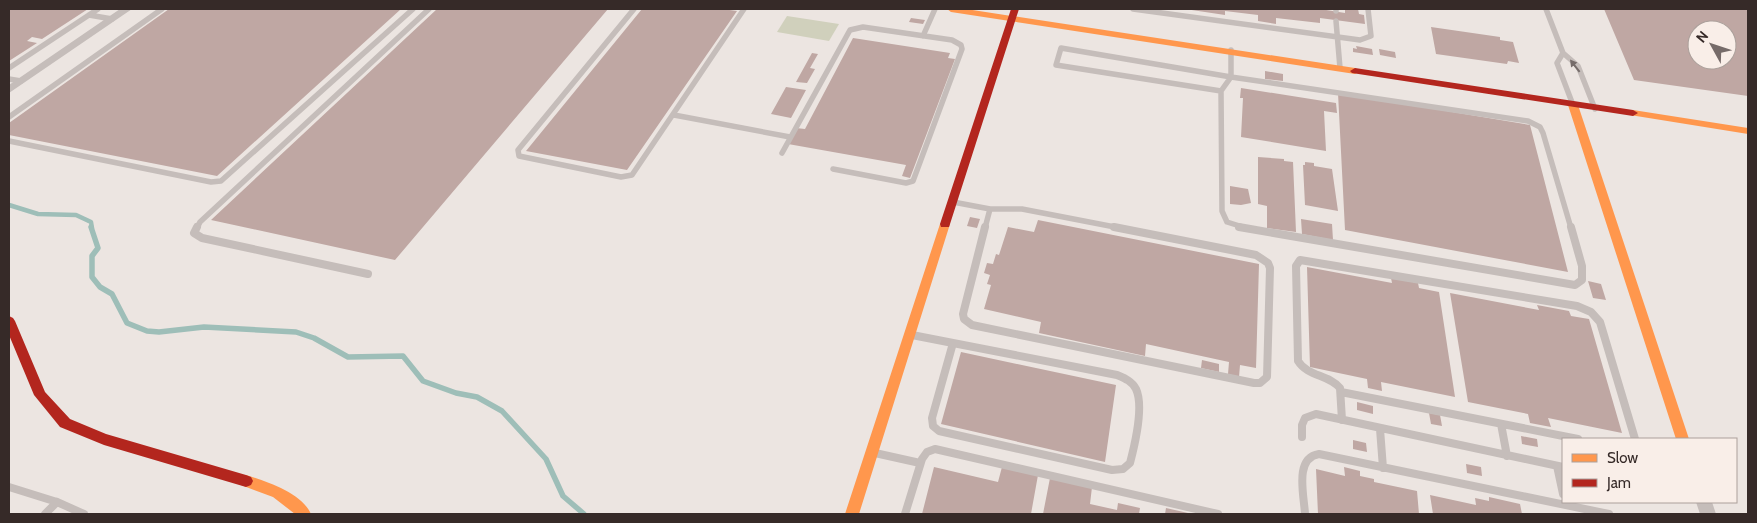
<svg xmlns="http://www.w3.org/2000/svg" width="1757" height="523" viewBox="0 0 1757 523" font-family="Cabin,sans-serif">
  <rect width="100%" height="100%" fill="#ece5e1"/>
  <path fill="#d0d0bc" d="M787,16L839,24L829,41L777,32Z"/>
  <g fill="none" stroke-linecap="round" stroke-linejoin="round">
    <path stroke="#9ebeb8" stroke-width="4.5" d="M9,205L38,214L76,215L91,222L92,228"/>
    <path stroke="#9ebeb8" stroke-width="5.5" d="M91,227L98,248L92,256V277L100,287L112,294L127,323L147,331L159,332L204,327L296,332L314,338L348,357L403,356L423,381L456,393L477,397L502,411L546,459L563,496L584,514"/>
  </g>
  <path fill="#bfa7a3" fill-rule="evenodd" d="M9,9H88L42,39L32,37L27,41L37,43L9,61Z
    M169,9H401L217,176L9,135V123Z
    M437,9H608L395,260L211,220Z
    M642,9H722L737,11L627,170L526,151Z
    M1185,9H1320L1345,13V9H1358L1359,14L1364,15L1365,24L1320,18V23L1276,18V24L1258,21V15L1225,11V15Z
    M1604,9H1748V96L1634,80ZM1697,30H1727V60H1697Z
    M911,18L925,20L923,24L909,22Z
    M1431,27L1500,37V40L1513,42L1519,63L1508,61L1507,64L1436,54Z
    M853,38L950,53L948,58L955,59L910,178L902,176L906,165L788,144L796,128L805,129Z
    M1356,46L1372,49L1373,55L1353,52V48L1357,49Z
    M1379,49L1395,52L1396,58L1380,55Z
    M812,53L818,54L810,68L815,69L807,83L796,82Z
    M1265,71L1283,74V81L1265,79Z
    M786,87L806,90L791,118L771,114Z
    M1241,88L1336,103L1337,113L1324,111L1326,151L1241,137L1243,98H1240Z
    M1338,93L1530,125L1568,272L1345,230Z
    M1258,157L1284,159V161L1293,162L1296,232L1267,228V206L1258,204Z
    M1305,162L1314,163V166L1332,169L1338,211L1305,205L1303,165H1305Z
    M1230,186L1248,189L1251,203L1241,205L1230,204Z
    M970,217L980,219L977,228L967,226Z
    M1301,219L1332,224L1333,240L1302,234Z
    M1038,220L1259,264L1256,368L1240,365L1239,377L1228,374L1229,362L1146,344L1145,356L1039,333L1041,322L984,309L991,285L987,284L990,275L984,273L987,263L993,264L996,254L999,255L1008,227L1034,232Z
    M1307,267L1392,283L1391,278L1418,283L1419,288L1439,292L1455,397L1381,382L1382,391L1368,388L1367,379L1310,367Z
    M1588,281L1601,284L1606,300L1593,298Z
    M1450,293L1539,310L1537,305L1569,311L1571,316L1589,319L1622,433L1548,418L1551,427L1530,423L1528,414L1468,402Z
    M961,352L1116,385L1105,462L941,424Z
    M1202,360L1219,364V372L1201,368Z
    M1357,402L1373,406V414L1357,410Z
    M1429,413L1440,415L1442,426L1431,424Z
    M1521,436L1537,439L1538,447L1522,444Z
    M1353,440L1366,443L1367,452L1353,449Z
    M1466,464L1481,467L1482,476L1467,473Z
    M934,467L998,482L1002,467L1038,475L1031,514H922Z
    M1344,467L1360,471V476L1374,479V482L1417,491L1419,514H1318L1316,469L1345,476Z
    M1050,478L1092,487L1090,504L1117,510L1118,503L1140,508L1139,514H1043Z
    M1430,495L1476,505L1475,498L1489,501V497L1520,504L1522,514H1433Z
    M1166,508L1188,513V514H1165Z"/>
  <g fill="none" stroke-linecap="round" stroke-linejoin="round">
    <path stroke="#c5bdba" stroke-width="5.5" d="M634,9L518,150L519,156L621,177L632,175L744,9
      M1133,9L1360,40L1371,36L1368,9
      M1336,9V11
      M1546,9L1563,53L1578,66L1595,109
      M89,15L112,19
      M1336,21L1340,68
      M923,36L935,9
      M1231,50V77
      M1563,53L1557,63L1573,105
      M9,68L98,9
      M1231,77L1528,121L1540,127L1543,133L1571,228
      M9,79L21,81
      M1221,91L1222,211L1227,222L1246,228
      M1221,91L1056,65L1061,48L1231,77
      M1221,91L1231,77
      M674,115L790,137
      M9,117L162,9
      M9,141L211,182L221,181L413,9
      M782,153L850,30L863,27L952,40L961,45L962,49L913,181L906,183L833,169
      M953,202L990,209
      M990,209H1022L1120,228
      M197,228L200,222L429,9
      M985,228L990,209"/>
    <path stroke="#c5bdba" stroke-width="8" d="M197,227L194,233L202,238L368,274
      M985,227L963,314L964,319L972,325L1254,383H1260L1267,377L1270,268L1268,263L1256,255L1114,227
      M1239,227L1575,285L1582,280V266L1571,227
      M912,335L953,343
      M953,343L1117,375C1124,378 1132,381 1136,389C1144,406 1135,444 1130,463L1123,469L1112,470L939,431L933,426L932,418Z
      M1341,392L1578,439
      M1342,420L1340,388C1328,374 1308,377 1298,361L1296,266L1300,260L1577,306L1591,312L1600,322L1635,439
      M1501,424L1507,456
      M1380,429L1383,468
      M1302,437V425L1305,418L1316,414L1563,467
      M875,453L920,463
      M1557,466L1563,494
      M9,487L57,502L84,514
      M45,514L57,502
      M905,514L922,459L927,452L935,449L1218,514
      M1305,514C1304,495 1294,458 1319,454L1609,514"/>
    <path fill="#c5bdba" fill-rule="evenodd" d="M120,9H132L9,93V85Z
      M1696,502H1712L1716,514H1700Z"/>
    <path fill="#ff974d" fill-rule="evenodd" d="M947,9H966L1355,68L1360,71L1355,74L951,12Z
      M1573,102L1578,105L1689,439H1676L1568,105Z
      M1633,110L1748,128V134L1630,115L1628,113L1630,111Z
      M945,220L950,224L859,514H845L940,224Z
      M246,475C266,481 302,493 311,514H295L273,497L241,485L239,481L241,477Z"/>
    <path fill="#b3261e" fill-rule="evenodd" d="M1011,9H1019L950,224L949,227H941L940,224Z
      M1355,68L1633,110L1638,113L1633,116L1352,73L1350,71Z
      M9,316L13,318L15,321L45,392L70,419L106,434L246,475L251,477L253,481L251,485L246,487L104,445L60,427L34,395L9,335Z"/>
  </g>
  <defs><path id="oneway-solid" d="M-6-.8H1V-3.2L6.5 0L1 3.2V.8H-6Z" transform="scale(1.25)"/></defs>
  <use fill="#766c6a" href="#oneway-solid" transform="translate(1575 66) rotate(-128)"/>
  <rect width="1757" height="523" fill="none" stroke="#362a28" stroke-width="20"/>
  <rect x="1562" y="438" width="175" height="65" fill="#f9eee8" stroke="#aba09b"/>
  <rect x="1572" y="454" width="25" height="8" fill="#ff974d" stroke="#aba09b"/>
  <text x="1607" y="463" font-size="15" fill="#362a28">Slow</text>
  <rect x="1572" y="479" width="25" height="8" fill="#b3261e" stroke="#aba09b"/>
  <text x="1607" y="488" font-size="15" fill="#362a28">Jam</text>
  <g transform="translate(1712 45) rotate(310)"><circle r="24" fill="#f9eee8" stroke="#aba09b"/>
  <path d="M0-4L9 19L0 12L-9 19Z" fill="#766b69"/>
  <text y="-8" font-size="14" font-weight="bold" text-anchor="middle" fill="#362a28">N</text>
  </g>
</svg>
